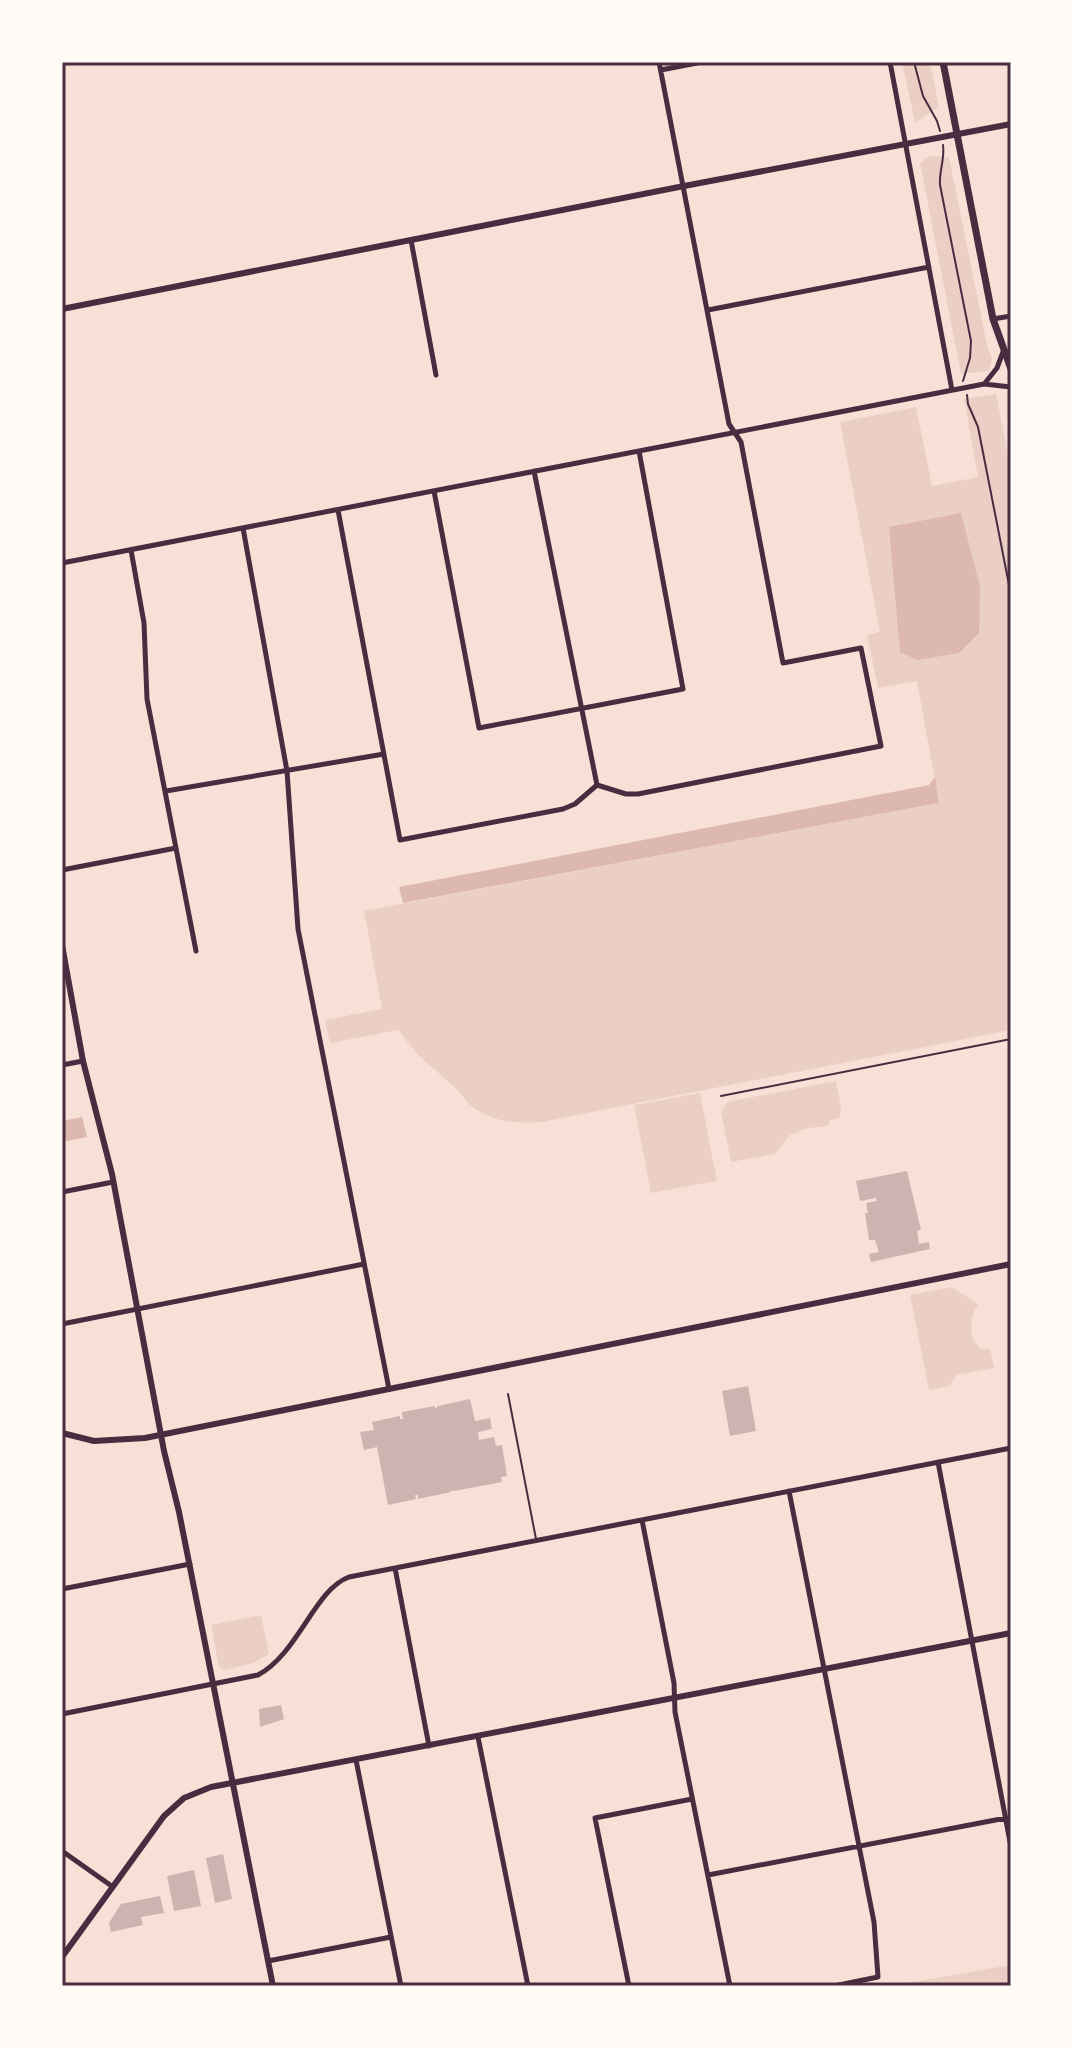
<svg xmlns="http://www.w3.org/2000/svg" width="1073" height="2048" viewBox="0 0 1073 2048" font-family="Cabin,sans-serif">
  <rect width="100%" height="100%" fill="#f7e1d7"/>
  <path fill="#ebcfc5" d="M902,62H930L939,107L915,123Z
    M930,156L949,157L987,345L992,359L989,371L961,374L920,163Z
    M996,394L1011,469V1030L541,1122C515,1124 490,1122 469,1104C463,1098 459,1090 452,1085C430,1064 416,1057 399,1030L330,1043L325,1020L382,1009L364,911L939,803L917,681L878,688L867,635L880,632L840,422L916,407L932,486L978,477L964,399Z
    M836,1081L841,1106L840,1118L830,1120L828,1126L808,1128L790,1135L775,1154L731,1162L721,1112L727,1102Z
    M700,1093L717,1181L651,1193L634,1105Z
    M952,1287L978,1304C969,1320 967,1337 982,1350L990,1349L994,1368L957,1375L949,1386L929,1390L910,1295Z
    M261,1615L269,1654L253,1663L224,1670L219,1667L211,1625Z
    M1011,1965V1986H889Z"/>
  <path fill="#dcb8b0" d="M961,513L980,587L979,633L959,653L917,660L900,652L889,527Z
    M935,777L939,803L403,903L399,887L929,785Z
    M82,1117L87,1137L62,1142V1121Z"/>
  <path fill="#ccb4b1" d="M907,1171L921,1230L917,1231L919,1244L929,1242L930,1249L871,1262L869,1254L879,1252L875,1240H869L865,1213H868L866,1203L877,1201L876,1198L860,1201L856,1181Z
    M748,1386L756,1431L730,1436L722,1391Z
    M470,1399L475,1421L490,1418L492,1429L478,1432L479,1440L494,1437L496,1446L502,1445L507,1476L501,1477L502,1482L454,1491L451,1490V1492L418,1499V1495H415L416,1499L388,1505L377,1447L364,1450L360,1432L374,1430L372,1422L400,1416V1419H403L402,1412L435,1406V1409L438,1406Z
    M281,1705L284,1719L260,1727L259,1709Z
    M223,1854L232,1899L215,1903L206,1858Z
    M194,1870L201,1906L174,1911L167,1876Z
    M160,1896L164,1913L141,1917L143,1925L111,1932L109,1923L121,1904Z"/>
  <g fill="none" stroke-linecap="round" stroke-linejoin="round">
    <path stroke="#4a2c40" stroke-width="2" d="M914,62L923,96L937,121L940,131
      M943,145C945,158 939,171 940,185L971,341L970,358L963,381
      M967,395L968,404L978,427L1011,595"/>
    <path stroke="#4a2c40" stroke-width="2" d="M721,1096L1011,1039
      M508,1394L536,1539"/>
    <path stroke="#4a2c40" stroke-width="5" d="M890,62L952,390
      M661,70L702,62
      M411,240L436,375
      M708,310L929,267
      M993,319L1011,316
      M985,383L997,368L1003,352
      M534,471L597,785
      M434,491L479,728L683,689L639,451
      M338,510L400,840L563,809L575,804L597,785L626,794H638L881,746L861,648L783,663L741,442L729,424L659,62
      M243,528L287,771L298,929L389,1389
      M131,550L144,623L147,699L196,951
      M62,563L984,384L1011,387
      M166,791L384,754
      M62,870L176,848
      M62,1065L83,1061
      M62,1192L113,1182
      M62,1324L364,1264
      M938,1462L1011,1847
      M789,1491L874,1922L878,1977L834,1986
      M642,1520L674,1683L675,1712L730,1986
      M395,1568L429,1746
      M62,1589L190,1564
      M62,1714L258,1675C298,1654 315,1589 349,1577L1011,1448
      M478,1737L528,1986
      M356,1760L401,1986
      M62,1851L113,1887
      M708,1875L1006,1818
      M268,1961L391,1937
      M629,1986L595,1818L692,1799"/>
    <path stroke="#4a2c40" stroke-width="6" d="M62,1957L164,1816L184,1798L211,1787L1011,1633"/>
    <path stroke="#4a2c40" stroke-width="6" d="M62,309L684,186L1011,124
      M62,945L83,1061L112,1174L164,1451L179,1512L273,1986
      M62,1433L94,1441L145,1438L1011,1264"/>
    <path stroke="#4a2c40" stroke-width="7" d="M943,62L993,319L1011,369"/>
  </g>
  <rect width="1073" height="2048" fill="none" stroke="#fffaf5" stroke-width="128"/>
  <rect x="64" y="64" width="945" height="1920" fill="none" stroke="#4a2c40" stroke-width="3"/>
</svg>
